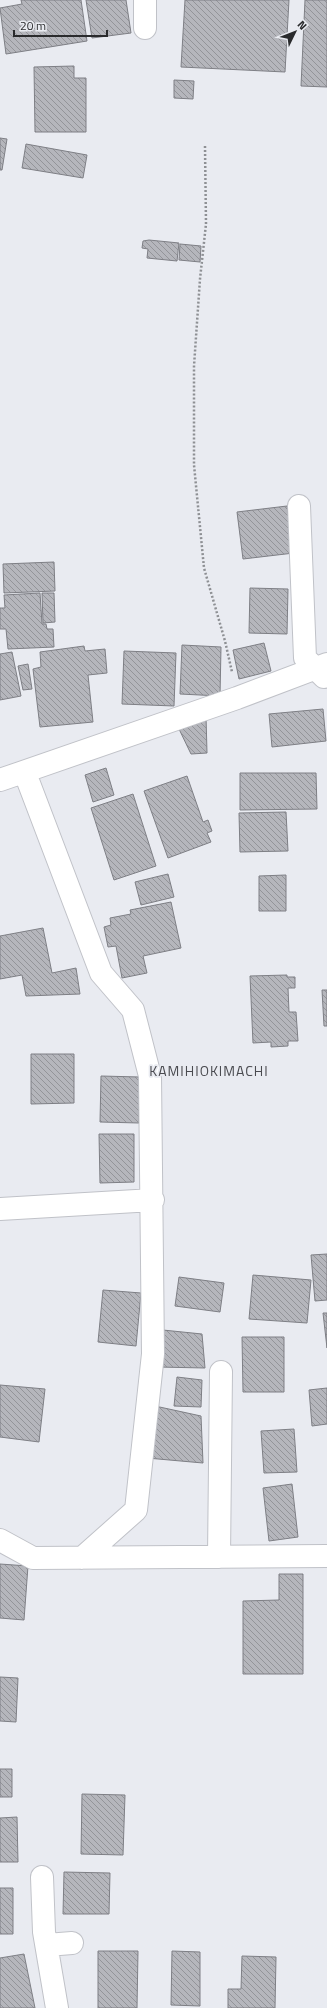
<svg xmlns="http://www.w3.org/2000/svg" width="327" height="2008" viewBox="0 0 327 2008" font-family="'Titillium Web',sans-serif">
  <defs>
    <pattern id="building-back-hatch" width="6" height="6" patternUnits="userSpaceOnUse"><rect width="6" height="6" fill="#b5b6bc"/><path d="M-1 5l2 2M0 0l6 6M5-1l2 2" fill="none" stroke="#939499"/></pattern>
  </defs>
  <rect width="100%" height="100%" fill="#e9ebf1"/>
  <path fill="url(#building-back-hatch)" stroke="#7e7f85" d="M21,0H81L87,41L6,54L0,8L22,4Z
    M86,0H126L131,33L92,38Z
    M185,0H289L285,72L181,67Z
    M305,0H327V87L301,86Z
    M74,66V78H86V132H35L34,67Z
    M174,80L194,81L193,99L174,98Z
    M0,138L7,139L2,170H0Z
    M26,144L87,155L83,178L22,168Z
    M149,240L179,243L177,261L147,258L148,249L142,248L143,241Z
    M180,244L201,246L200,262L179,260Z
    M287,506L294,553L243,559L237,512Z
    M54,562L55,591L4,593L3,564Z
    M250,588L288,589L287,634L249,633Z
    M40,593L42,624H46L47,629H53L54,647L8,649L6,629H0V608H5L4,595Z
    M42,593H54L55,622L43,623Z
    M264,643L271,671L239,679L233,650Z
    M182,645L221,647L220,696L180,694Z
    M84,646L85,651L105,649L107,673L88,675L93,722L40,727L33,669L41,667L40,652Z
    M124,651L176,653L174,706L122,704Z
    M12,652L21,696L0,700V654Z
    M28,664L32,689L23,690L18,666Z
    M323,709L326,741L272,747L269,714Z
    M206,716L207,753L191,754L179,729Z
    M106,768L114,795L93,802L85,775Z
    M240,773H316L317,809L240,810Z
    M187,776L203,822L208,820L212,831L207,833L211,842L168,858L144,791Z
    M133,794L156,866L114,880L91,808Z
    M286,812L288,851L240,852L239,813Z
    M168,874L174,897L141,905L135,882Z
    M286,875V911H259V876Z
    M171,902L181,948L143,956L147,973L122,978L116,946L108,947L104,927L111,925L110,918L131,914L130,910Z
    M43,928L52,973L76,968L80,994L26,996L22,975L0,979V936Z
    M287,975V977H295V988H288L289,1012H296L298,1041H288V1046L271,1047V1042L253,1043L250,976Z
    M322,990H327V1026H324Z
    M31,1054H74V1103L31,1104Z
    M101,1076L140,1077L139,1123L100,1122Z
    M99,1134H134V1182L100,1183Z
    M327,1254V1300L315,1301L311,1255Z
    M253,1275L311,1280L307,1323L249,1319Z
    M179,1277L224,1283L220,1312L175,1306Z
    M103,1290L141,1293L136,1346L98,1342Z
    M323,1313H327V1348Z
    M153,1329L202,1334L205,1368L158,1367Z
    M242,1337H284V1392H243Z
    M177,1377L202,1380L201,1407L174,1406Z
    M0,1385L45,1389L39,1442L0,1437Z
    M327,1388V1424L312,1426L309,1390Z
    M155,1406L201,1416L203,1463L147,1458Z
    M294,1429L297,1472L264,1473L261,1431Z
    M292,1484L298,1537L269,1541L263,1488Z
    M0,1564L28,1566L24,1620L0,1618Z
    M279,1574H303V1674H243V1601L279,1600Z
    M0,1677L18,1678L16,1722L0,1721Z
    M0,1769H12V1797H0Z
    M82,1794L125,1795L123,1855L81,1854Z
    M17,1817L18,1862H0V1818Z
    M64,1872L110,1873L109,1914H63Z
    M0,1888H13V1934H0Z
    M98,1951H138L137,2008H98Z
    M172,1951L200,1952V2006L171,2005Z
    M24,1954L35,2008H0V1958Z
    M242,1956L276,1957L275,2008H228V1989H241Z"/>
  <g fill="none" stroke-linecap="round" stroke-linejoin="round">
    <g stroke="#c0c2c8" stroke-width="24">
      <path id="minor" d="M145,28V0
        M299,506L305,658L324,677
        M25,773L101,973L133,1010L150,1076L153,1354L136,1510L82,1558
        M0,780L237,698L327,664
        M0,1209L153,1200
        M0,1540L33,1558L327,1556
        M219,1557L221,1372
        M42,1877L44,1932L57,2008
        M47,1945L72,1943"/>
    </g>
    <path stroke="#8e9094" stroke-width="2.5" stroke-dasharray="2 2" stroke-linecap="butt" d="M205,146L206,224L200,279L194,366V465L204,568L225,641L232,672"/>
    <use href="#minor" stroke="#fff" stroke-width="22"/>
  </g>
  <g text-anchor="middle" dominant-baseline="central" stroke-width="3.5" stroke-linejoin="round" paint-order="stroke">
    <g font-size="14" letter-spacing="1" fill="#4a4b50" stroke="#e9ebf1">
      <text x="209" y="1070">KAMIHIOKIMACHI</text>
    </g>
  </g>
  <g transform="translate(295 32) rotate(47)" stroke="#e9ebf1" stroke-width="3" paint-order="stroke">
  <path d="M0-3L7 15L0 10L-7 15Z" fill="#2a2b2d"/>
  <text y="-6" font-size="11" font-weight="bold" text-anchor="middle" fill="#2a2b2d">N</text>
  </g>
  <path d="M14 30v6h93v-6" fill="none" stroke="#2a2b2d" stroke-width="2"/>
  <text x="20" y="30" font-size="12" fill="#2a2b2d" stroke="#e9ebf1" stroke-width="3" paint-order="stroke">20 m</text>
</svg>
